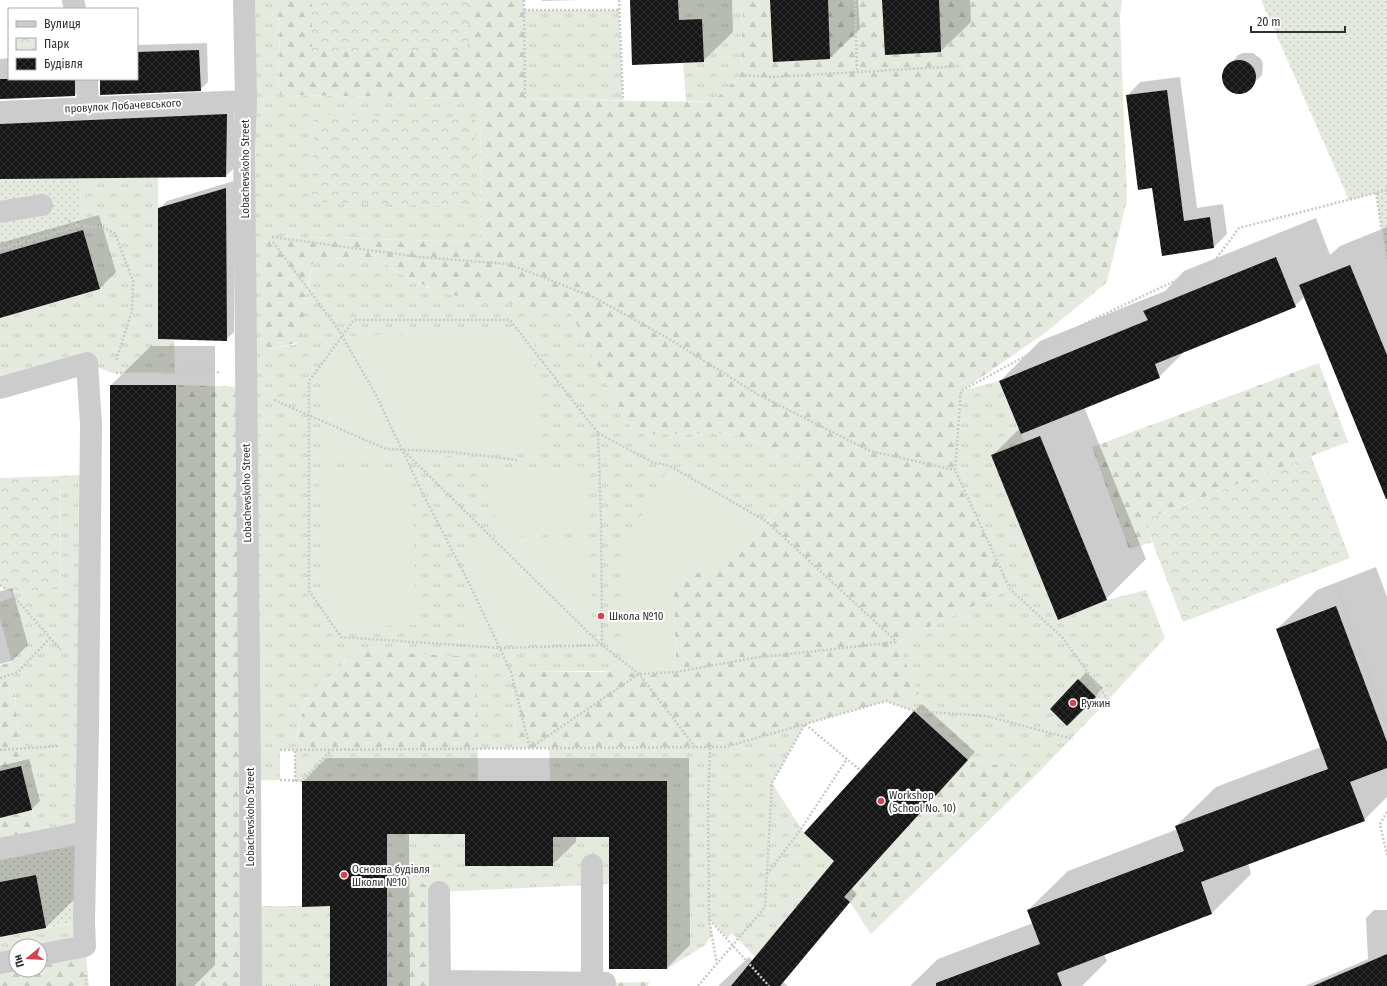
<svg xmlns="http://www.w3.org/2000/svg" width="1387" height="986" viewBox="0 0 1387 986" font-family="'Fira Sans Condensed',sans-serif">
  <defs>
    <pattern id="grass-tufts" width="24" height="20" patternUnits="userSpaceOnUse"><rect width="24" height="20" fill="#e5eade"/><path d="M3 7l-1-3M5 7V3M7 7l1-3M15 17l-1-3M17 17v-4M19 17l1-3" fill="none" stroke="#c5c9bf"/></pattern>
    <pattern id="forest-firs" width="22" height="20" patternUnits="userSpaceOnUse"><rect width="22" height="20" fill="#e5eade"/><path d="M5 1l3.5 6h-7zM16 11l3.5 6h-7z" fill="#c5c9bf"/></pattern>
    <pattern id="park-crowns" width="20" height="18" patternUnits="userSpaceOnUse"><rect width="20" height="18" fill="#e5eade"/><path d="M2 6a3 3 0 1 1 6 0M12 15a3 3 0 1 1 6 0" fill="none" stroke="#c5c9bf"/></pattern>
    <pattern id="garden-dots" width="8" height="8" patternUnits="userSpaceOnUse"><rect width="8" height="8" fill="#e5eade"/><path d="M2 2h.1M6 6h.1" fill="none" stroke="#c5c9bf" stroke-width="1.8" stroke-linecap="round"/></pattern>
    <pattern id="building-cross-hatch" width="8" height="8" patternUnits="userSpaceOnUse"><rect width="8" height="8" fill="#161616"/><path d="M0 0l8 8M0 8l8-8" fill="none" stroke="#303030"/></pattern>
  </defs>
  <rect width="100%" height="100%" fill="#fff"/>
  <path fill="url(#grass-tufts)" fill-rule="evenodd" d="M244,0H279L280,95L481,98L480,242L269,236L271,349L297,344L308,290L311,265L317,260L323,257L382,262L412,280L429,288L568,311L571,313L624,418L634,430L642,433L650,434L724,433L746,438L793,454L805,462L817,473L766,521L622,673L601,671L511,672L516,748L478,749V781H295V750H280V780L250,781ZM358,651L296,750C297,728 302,703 317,687C324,679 334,675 341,667C348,659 346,653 358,651Z
    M678,0H743L741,75L712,102L686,101L683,63L703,62L702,20H679Z
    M524,10H619L623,100L525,99Z
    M79,178H158V339L174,340L175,374L157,373H112L87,363L0,388V318L100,289L83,230Z
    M999,381L1024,442L992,455L1057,619L1107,600L1146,590L1165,638L1108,700L1039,772L968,760L914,711L886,701L918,693L897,642L1010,589L955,470L961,391Z
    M90,474L86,832L40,841L21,766L12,662L0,618V602L13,597L10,592L61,588L60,476Z
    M805,724L772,783L804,833L857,882L850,902L821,877L755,957L732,933L727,938L710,920L712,935L705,945L667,969V781H550L549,748L725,747Z
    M387,834H465V866H552L553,837H609V884L439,892L387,865Z
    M251,906H330V986H251Z
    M84,921V937L40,946H16V960L0,963V937Z"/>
  <path fill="url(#forest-firs)" d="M279,0H524L525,99L712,102L741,75L743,0H1122L1120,18L1127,199L1107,282L1045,333L961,391L955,470L1010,589L897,642L919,694L886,701L725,747L516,748L511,672C566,671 621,673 676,672L674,586L678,582L727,559L816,473L805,462L793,454L746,438L724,433L650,434L642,433L633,430L624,418L571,313L568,311L444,294L412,280L382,262L323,257L317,260L311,265L300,342L267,350L263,313V278L269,236L480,242L481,98L280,95Z
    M1319,363L1348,442L1144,520L1152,542L1129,549L1092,447Z
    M176,385L246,387L251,986H176Z
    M358,651L476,657L478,749L295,750C299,727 301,704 317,687C324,679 334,675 341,667C348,659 346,653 358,651Z
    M12,662L21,766L0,771V665Z
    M968,760L1039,772L871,934L850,902L857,882Z
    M32,810L40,841L0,849V818Z
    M387,865L439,892L441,981L592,983L649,982L648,986H387Z
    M85,946L89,986H0V963L16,970H40V955Z"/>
  <path fill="url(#park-crowns)" d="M312,0H469L468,52L312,51Z
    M314,114L476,119L473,207L312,202Z
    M1311,456L1350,558L1183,622L1144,520Z
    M60,476L61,589L10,592L0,585V478Z"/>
  <path fill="url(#garden-dots)" d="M1261,0H1387V262L1376,193L1349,200Z
    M79,178L83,230L0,254V179Z
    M86,832L84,921L46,928L36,875L0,882V849Z"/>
  <path fill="#e5eade" d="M534,330L538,453L325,460L321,337Z
    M587,466L591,532L496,538L492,472Z
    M670,466L766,521L727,559L678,582L674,586L676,672L622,673L620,552Z
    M411,468L417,625L325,628L319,471Z
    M590,541L593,643L469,646L466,544Z"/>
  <path fill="#0003" d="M542,0H581L542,1Z
    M631,0H732L733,32L703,61Z
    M771,0H858L860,29L830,58Z
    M883,0H970L971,22L941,51L886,54Z
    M207,43L208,82L200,90L101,79H137V45Z
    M1243,53H1253L1261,59L1263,64L1262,75L1246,91L1241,93L1230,90L1226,87L1224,82V72L1238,55Z
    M9,58V79H82V87L75,95L0,99V59Z
    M1180,77L1197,208L1223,204L1227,234L1214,247L1163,255L1153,187L1127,96L1140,82Z
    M234,107V168L226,176L0,179V114Z
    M234,181V332L226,340L159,209L167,201Z
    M99,215L116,272L100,288L0,317V243Z
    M1316,218L1330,255L1340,246L1387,227V499L1305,296L1295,306L1185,351L1159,377L1084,407L1146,559L1106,599L993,455L1020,428L1000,381L1040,341L1165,291L1184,271Z
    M151,346H215V965L194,986H111V385Z
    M1376,567L1387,597V797L1364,820L1248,863L1251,874L1212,913L1104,954L1107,961L1082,986H910L938,959L1033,923L1028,910L1068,871L1178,829L1176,826L1216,787L1321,747L1277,629L1317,590Z
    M12,588L28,645L12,661L0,664V591Z
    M1086,672L1103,688L1067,725L1079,680Z
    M922,704L975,752L851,888L857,894L783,982L788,986H718L749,957L753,961L836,861L914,711Z
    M326,758H689L690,945L667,968L610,836H576V842L552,865L466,833H409L410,986H331V905L303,782Z
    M29,759L40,801L32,809L0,817V766Z
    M76,836L86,888L46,927L0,936V850Z
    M1374,910H1387V986H1305L1368,959L1366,918Z"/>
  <path fill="url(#building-cross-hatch)" d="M630,0H678L679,20L702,19L704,62L632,65Z
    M770,0H828L830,59L773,62Z
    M882,0H939L941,52L885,55Z
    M199,50L201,91L100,95V79H137V52Z
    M1222 77a17 17 0 1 1 34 0a17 17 0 1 1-34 0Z
    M0,79H75V96L0,99Z
    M1167,90L1184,221L1210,217L1214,248L1162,256L1152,188L1138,190L1126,95Z
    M227,114L226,177L0,179V124Z
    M226,188L227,341L158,339V208Z
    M83,230L100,289L0,318V254Z
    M1276,257L1296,307L1155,364L1160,378L1021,434L999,381L1148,320L1143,311Z
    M1350,265L1387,355V499H1386L1299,285Z
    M110,385H176V986H110Z
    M1040,436L1107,600L1058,620L991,455Z
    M1336,606L1387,742V768L1350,782L1365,821L1201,882L1212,914L1057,973L1062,986H936V983L1040,944L1027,910L1184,851L1175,826L1328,769L1276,629Z
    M1078,679L1096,697L1067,726L1050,709Z
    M914,711L968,760L844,897L850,902L780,986H731L834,861L804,833Z
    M21,766L32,810L0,818V771Z
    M302,781H667V969H609V837H553V866H465V834H387V986H330V906L302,907Z
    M36,875L46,928L0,937V882Z
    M1387,954V986H1313Z"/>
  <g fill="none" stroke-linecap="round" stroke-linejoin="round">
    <path stroke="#c9c9c9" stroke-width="2.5" stroke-dasharray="2 2" stroke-linecap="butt" d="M524,0L525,99
      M619,0L623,100
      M855,0L857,72
      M524,10H619
      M741,75L773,77L961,66
      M1376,193L1387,262
      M65,218L78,226L100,227L115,233L133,281L132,311L116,361
      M272,237L420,257L509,264L593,297L666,337L757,394L870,451L955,470
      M273,242L338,329L376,395L424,496L467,579L511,672L530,748L639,674L676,672L753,658L897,642
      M0,249L78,226
      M116,373H157L175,374L201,365L219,373
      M274,400L386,449L452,452L518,460
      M598,433L652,462L670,466L766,521L897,642
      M404,451L601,645
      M0,585L10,592L61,650
      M602,645L500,648L341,637L309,591V381L354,320H510L598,433L601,519L602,645L639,674L695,747
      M0,678L18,672L50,638
      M1108,700L1062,637L1010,589L955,470L961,391L1094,319L1213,263L1239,228L1387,190
      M1387,723L1337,588L1387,723
      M710,748L708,800L709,919L769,986
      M0,750L59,746
      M280,750L725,747L886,701L914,711L986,716L1073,739
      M280,780L302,781L331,750
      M295,781V750
      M1387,812L1380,824L1387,855
      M767,874L801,829L847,759
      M709,919L717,965
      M86,975V986
      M698,986L765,907L772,783L805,724L860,770"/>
    <path stroke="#ccc" stroke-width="22" d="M73,0L75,9
      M244,0L246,101L244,149L250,781L251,986
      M87,79L88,108
      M0,112L246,101
      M0,212L42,205
      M0,388L87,363L91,424L88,730L84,921L85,946L40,955
      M0,849L86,832
      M439,892L440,986
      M0,963L16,960
      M441,981L605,983
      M592,983V865"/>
  </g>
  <g fill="#d44253" stroke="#fff" stroke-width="1.5">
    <circle cx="601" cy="616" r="4"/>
    <circle cx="1073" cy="703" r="4"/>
    <circle cx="881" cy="801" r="4"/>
    <circle cx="344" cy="875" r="4"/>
  </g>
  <g text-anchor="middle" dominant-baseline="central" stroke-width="4" stroke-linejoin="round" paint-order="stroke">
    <g font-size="11" fill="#2f2f2f" stroke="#fff">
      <text transform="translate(123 106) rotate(-3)">провулок Лобачевського</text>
      <text transform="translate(245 169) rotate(-90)">Lobachevskoho Street</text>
      <text transform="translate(247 493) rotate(-91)">Lobachevskoho Street</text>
      <text transform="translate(250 817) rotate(-90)">Lobachevskoho Street</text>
    </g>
    <g font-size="11" fill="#2f2f2f" stroke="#fff" text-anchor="start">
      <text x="609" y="616">Школа №10</text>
      <text x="1081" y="703">Ружин</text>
      <text x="889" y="795">Workshop<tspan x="889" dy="13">(School No. 10)</tspan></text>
      <text x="352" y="869">Основна будівля<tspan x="352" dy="13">Школи №10</tspan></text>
    </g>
  </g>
  <rect x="8" y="8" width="130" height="72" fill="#ffffff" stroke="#acacac"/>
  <rect x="16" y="21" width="20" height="6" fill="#cccccc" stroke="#acacac"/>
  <text x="44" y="28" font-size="12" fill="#2f2f2f">Вулиця</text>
  <rect x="16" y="38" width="20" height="12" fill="url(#park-crowns)" stroke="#acacac"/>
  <text x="44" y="48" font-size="12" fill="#2f2f2f">Парк</text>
  <rect x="16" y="58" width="20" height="12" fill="url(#building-cross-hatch)" stroke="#acacac"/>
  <text x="44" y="68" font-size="12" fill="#2f2f2f">Будівля</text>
  <g transform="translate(28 958) rotate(252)"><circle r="19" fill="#ffffff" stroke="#acacac"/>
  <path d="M0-3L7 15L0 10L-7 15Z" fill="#d44253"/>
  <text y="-6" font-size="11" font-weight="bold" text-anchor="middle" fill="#2f2f2f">Пн</text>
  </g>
  <path d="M1251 26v6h94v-6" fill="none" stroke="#2f2f2f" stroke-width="2"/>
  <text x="1257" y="26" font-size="12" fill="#2f2f2f" stroke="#ffffff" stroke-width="3" paint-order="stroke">20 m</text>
</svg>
